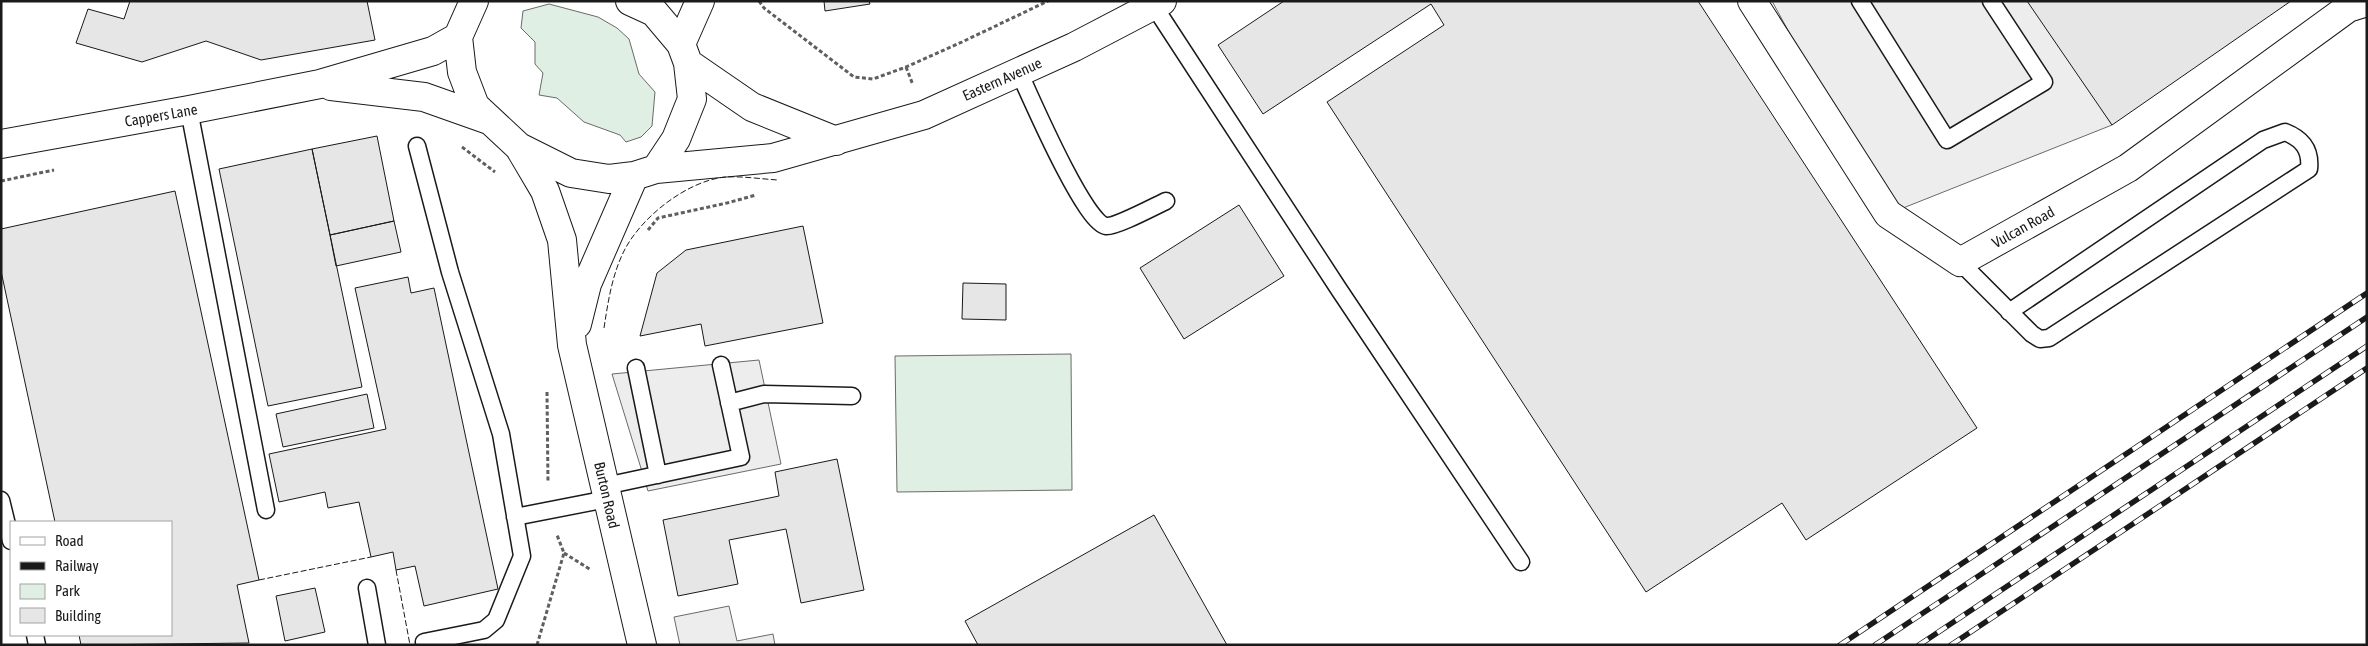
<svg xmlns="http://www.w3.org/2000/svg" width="2368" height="646" viewBox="0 0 2368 646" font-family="'Asap Condensed',sans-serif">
  <rect width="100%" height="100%" fill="#fff"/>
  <path fill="#e0efe3" stroke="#6a6a6a" d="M549,4L598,17L617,28L629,39L639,74L655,92L652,126L641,137L626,142L620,135L584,122L557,98L539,95L543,73L535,64V42L521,28L523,11Z
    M1071,354L1072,490L897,492L895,356Z"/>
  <path fill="#ededed" stroke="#6a6a6a" d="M1772,1H2034L2112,125L1888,214Z
    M759,360L781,464L648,491L612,374Z
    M729,606L737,641L773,634L775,645H680L674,617Z"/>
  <path fill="#e6e6e6" stroke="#1a1a1a" d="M130,1H367L375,40L261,60L206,41L142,62L76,43L88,9L124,19Z
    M824,1H869L870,4L825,11Z
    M1284,1H1698L1977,428L1806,540L1782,503L1646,592L1327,102L1444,25L1431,4L1263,114L1218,45Z
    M2027,1H2291L2112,125Z
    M377,136L394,221L330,235L312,149Z
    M312,149L362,387L268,406L219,169Z
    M175,191L259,580L237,585L249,643L81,645L79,635H171V522H55L1,271V229Z
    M1239,205L1284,276L1184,339L1140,268Z
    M394,221L401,252L336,266L330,235Z
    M803,226L823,323L705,346L701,324L640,336L657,273L686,250Z
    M408,277L411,293L434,288L498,589L424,606L415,566L396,570L393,552L371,557L359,502L328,508L325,492L279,502L269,454L386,429L355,288Z
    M963,283L1006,284V320L962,319Z
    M367,394L374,428L283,447L276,414Z
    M837,459L864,590L801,603L786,529L729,540L738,584L678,596L663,520L779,496L775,472Z
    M1154,515L1227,645H978L965,621Z
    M315,588L325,632L285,641L276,596Z"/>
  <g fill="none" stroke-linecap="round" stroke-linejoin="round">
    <g stroke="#1a1a1a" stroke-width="19">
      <path id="service" d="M1860,1L1947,140L2044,82L1991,1
        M1154,6L1338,288L1521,562
        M1019,72C1030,96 1085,224 1106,226C1116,227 1155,206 1166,201
        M189,110L266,510
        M417,146L450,272L501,434L522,556L496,620L484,630L424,642
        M1960,262L2032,334L2040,339L2049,338L2309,169C2311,150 2303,139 2285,132L2263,140L2009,312
        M636,368L658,475
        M729,403L764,394L852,396
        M605,486L741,457L721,365
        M1,500L11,541
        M515,517L607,499
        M367,588L377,645
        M35,635L37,645"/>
    </g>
    <g stroke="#1a1a1a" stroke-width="30">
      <path id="minor" d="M1752,1L1888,214L1960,262L2128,168L2348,8L2367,2
        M681,44L700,1"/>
    </g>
    <g stroke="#1a1a1a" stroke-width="30">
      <path id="trunk" d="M474,1L458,37L462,72L475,106L519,147L545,191L562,240L572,345L642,645
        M630,1L654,12L681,44L688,63L692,99L676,139L656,169
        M688,63L752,107L836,141
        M331,86L424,97L489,120
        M1,144L189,110L320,84L433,51L458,37
        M519,147L571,173L609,179L634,176L656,169L773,158L924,115L1074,47L1162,1
        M577,324L587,284L634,176"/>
    </g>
    <path stroke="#5f5f5f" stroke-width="3" stroke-dasharray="4 2.5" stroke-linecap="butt" d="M759,1L764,8L854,77L873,79L906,67L962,42L1048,1
      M906,67L913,85
      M462,147L495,172
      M1,181L54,170
      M648,230L658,218L727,203L756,195
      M547,392L548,483
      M564,553L591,570
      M537,645L564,553L557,535"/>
    <use href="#service" stroke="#fff" stroke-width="16"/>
    <use href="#minor" stroke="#fff" stroke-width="28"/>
    <use href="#trunk" stroke="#fff" stroke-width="28"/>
    <g stroke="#1a1a1a" stroke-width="5.5">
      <path id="rail" d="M1840,645L2367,293
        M1875,645L2367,317
        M1919,645L2367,346
        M1951,645L2367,368"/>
    </g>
    <use href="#rail" stroke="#fff" stroke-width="4" stroke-dasharray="11" stroke-linecap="butt"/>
    <path stroke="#1a1a1a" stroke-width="1" stroke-dasharray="6 2.5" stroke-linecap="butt" d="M604,328C608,302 612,275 624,251C641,217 687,181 725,177C742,176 761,179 778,180
      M396,570L410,645
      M259,580L371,557"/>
  </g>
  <g text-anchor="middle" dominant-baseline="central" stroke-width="4" stroke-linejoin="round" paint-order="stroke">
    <g font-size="15" fill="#1a1a1a" stroke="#fff">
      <text transform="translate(1002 79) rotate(-24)">Eastern Avenue</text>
      <text transform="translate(161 115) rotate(-10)">Cappers Lane</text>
      <text transform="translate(2023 227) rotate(-29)">Vulcan Road</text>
      <text transform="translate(607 495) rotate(77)">Burton Road</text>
    </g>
  </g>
  <rect width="2368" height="646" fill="none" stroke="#1a1a1a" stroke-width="5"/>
  <rect x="10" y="521" width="162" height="115" fill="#ffffff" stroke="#a3a3a3"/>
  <rect x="20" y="537" width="25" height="8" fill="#ffffff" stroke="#a3a3a3"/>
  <text x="55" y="546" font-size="15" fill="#1a1a1a">Road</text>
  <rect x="20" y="562" width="25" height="8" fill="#1a1a1a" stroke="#a3a3a3"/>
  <text x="55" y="571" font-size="15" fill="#1a1a1a">Railway</text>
  <rect x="20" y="584" width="25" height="15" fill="#e0efe3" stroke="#a3a3a3"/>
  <text x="55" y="596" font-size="15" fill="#1a1a1a">Park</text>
  <rect x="20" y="608" width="25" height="15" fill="#e6e6e6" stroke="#a3a3a3"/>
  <text x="55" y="621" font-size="15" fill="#1a1a1a">Building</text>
</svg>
